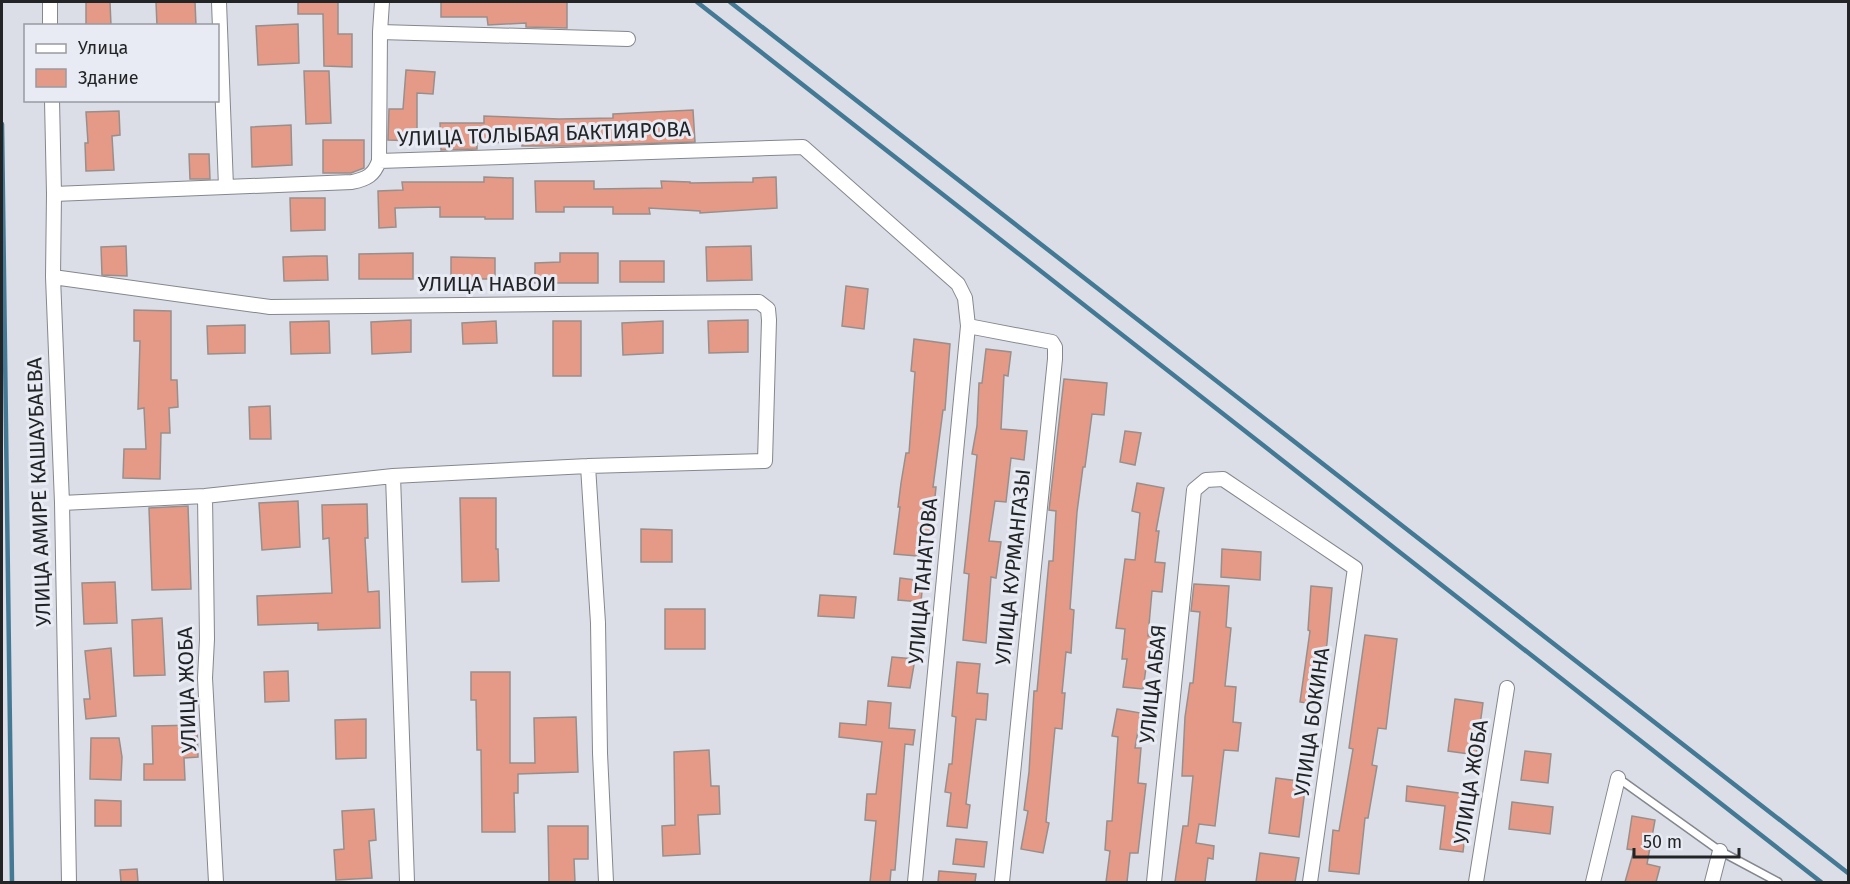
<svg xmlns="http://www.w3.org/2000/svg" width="1850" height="884" viewBox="0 0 1850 884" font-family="'Fira Sans',sans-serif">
  <rect width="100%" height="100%" fill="#dbdee6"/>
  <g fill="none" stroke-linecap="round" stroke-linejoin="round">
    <path stroke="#447995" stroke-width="4.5" d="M697,2L1821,882
      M730,2L1848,873
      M2,124L12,882"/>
  </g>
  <path fill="#e49a87" stroke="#988f8c" stroke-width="1.5" d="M86,2H110L111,26H86Z
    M156,2H195L196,26H157Z
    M298,2H338V34H352V67L324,66L323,14H298Z
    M441,2H567V28L526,27V23L488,25L487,17H441Z
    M298,24L299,63L258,65L256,26Z
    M406,70L435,72L433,94L417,93V141L388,140L389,109H403Z
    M304,71H329L331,123L306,124Z
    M693,110L695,142L569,146H522V142L477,143V149L441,150L440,123H484V116L559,119L613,118V114Z
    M119,111L120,135L112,136L114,170L86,171L85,143H88L86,112Z
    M291,125L292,165L252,167L251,127Z
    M323,140H364V168L351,173H323Z
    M189,154H209L210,179H190Z
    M484,177L513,178V219H485V217H440V207L395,208L396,227L379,228L378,191L403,190L402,182H484Z
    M776,177L777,208L700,213V211L649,208L650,214H613V207H564V212H536L535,181H594V189L662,188L661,181L690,182V183L753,182V178Z
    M290,198H325V230L291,231Z
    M126,246L127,276L102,275L101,247Z
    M751,246L752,280L707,281L706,247Z
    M413,253V279H359V254Z
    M560,253H598V283H535V263L560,262Z
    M314,256H327L328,280L284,281L283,257Z
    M451,257L495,258V279H451Z
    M620,261H664V282H620Z
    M846,286L868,289L864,329L842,326Z
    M134,310L171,311V380H177L178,407L169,408L170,433H161L160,479L123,478L124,449H146L144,408L138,409L140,341H134Z
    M411,320V352L372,354L371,322Z
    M748,320V352L709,353L708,321Z
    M329,321L330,353L291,354L290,322Z
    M496,321L497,343L463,344L462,323Z
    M553,321H581V376H553Z
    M663,321V353L623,355L622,323Z
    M245,325V353L208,354L207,326Z
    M914,339L950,344L945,410H943L933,487H936L929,557L894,554L900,507H898L901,483L906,453H909L915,372L911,371Z
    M986,349L1011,352L1008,376L1004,375L1001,429L1027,431L1024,460L1011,458L1006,502L995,501L989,541L1001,542L996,578L991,577L986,643L963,640L969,574L964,573L977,455L972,454L977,426L979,383H982Z
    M1064,379L1107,383L1104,415L1092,414L1085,467H1083L1077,512L1070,609L1074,610L1071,653L1066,652L1062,693H1065L1062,729L1055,728L1046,822L1049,823L1043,853L1021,849L1028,811L1024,810L1029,772L1034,691H1037L1049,561H1053L1056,511L1049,510Z
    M270,406L271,439H250L249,407Z
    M1125,431L1141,433L1135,465L1120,462Z
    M1137,483L1164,488L1156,531H1159L1155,562L1165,563L1162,592L1152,591L1148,636H1159L1157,662L1147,661L1143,689L1123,687L1127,659H1122L1125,629L1116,628L1125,559L1135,560L1140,513L1132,511Z
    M460,498H496V549H498L499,581L462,582Z
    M298,501L300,547L262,550L259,503Z
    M367,504L368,538H365L368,592L379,591L380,628L318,630V623L258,625L257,596L332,593L329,538L323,539L322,505Z
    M188,506L191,589L152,590L149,508Z
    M641,529L672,530V562H641Z
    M1222,549L1261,552L1260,580L1221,577Z
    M900,578L923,581L921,602L898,600Z
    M115,582L117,623L84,624L82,583Z
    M1194,584L1229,586L1226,627L1231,628L1225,686L1236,687L1233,722L1241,723L1238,751L1224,750L1215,826L1199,824L1196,843L1214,846L1213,859L1208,858L1205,882H1175L1183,826H1188L1193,776H1182L1185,717L1190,683H1193L1200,612L1191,611Z
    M1311,586L1332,588L1327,643L1318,705L1300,702L1310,631L1308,630Z
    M820,595L856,597L854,618L818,616Z
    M665,609H705V649H665Z
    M162,618L165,675L134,676L132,620Z
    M1365,635L1397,639L1386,729L1378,728L1372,765L1377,766L1368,818H1365L1359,874L1329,871L1333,830L1339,831L1353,749L1349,748Z
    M111,648L116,716L86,719L84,699H90L85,651Z
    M892,657L915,659L910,688L888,686Z
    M957,662L980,664L977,693L988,694L986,720L976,719L966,804L970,805L967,828L947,826L951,793L945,792L949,764H952L956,717L952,716Z
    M288,671L289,701L265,702L264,672Z
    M471,672H510V763H535L534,718L576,717L578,772L518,774V793H514L515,832H482L481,750H477L476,700H471Z
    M1455,699L1483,703L1476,755L1448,751Z
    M868,701L891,703L889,728L915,730L913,745L905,744L895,870H891L890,882H870L876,821L865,820L867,794H876L882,742L839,737L840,723L866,725Z
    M1117,709L1141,713L1135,748H1141L1138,783L1146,784L1138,853H1130L1127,882H1106L1110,851L1105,850L1107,821H1112L1118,737L1112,736Z
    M366,719V758L336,759L335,720Z
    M197,725L198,757L184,758L185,780H144V764H153L152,726Z
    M91,738H119L122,757L121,780L90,779Z
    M709,750L711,786H719L720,814L698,815L700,854L663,856L662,826L675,825L674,752Z
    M1525,751L1551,754L1548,783L1521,780Z
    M1276,778L1306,782L1299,837L1269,833Z
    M1407,786L1466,794L1464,810H1468L1463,852L1440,849L1445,806L1406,801Z
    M95,800L121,801V826H95Z
    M1512,802L1553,807L1550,834L1509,829Z
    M374,809L376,840L369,841L372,878L336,880L334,850L344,849L342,811Z
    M1632,816L1655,820L1647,864L1660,867L1656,882H1625L1634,850L1627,849Z
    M548,826H588V859H574L575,882H549Z
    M956,839L987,842L984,867L953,864Z
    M1260,853L1299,858L1295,882H1256Z
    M137,869L138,882H121L120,870Z
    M939,871L976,874L975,882H938Z"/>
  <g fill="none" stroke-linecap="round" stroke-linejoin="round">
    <g stroke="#84878e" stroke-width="10">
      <path id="lane" d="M1618,778L1720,851L1778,882"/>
    </g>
    <g stroke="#84878e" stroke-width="16">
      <path id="street" d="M50,2V26
        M219,2L226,187
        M380,32L382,2
        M52,100L54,194L53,277L62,503L69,882
        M379,161L380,32L628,39
        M54,194L352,182C367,179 374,175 379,161L803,147L958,284L965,298L968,326L915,882
        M53,277L270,307L759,302L768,309L769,320L765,461L588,466L393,476L205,496L62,503
        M968,326L1052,342L1055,347V359L1002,882
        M588,466L598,623L600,753L606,882
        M393,476L407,882
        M205,496L207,639L205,678L216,882
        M1154,882L1194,490L1206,480L1223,479L1355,568L1310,882
        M1476,882L1507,688
        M1593,882L1618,778
        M1712,882L1720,851"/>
    </g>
    <use href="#lane" stroke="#fff" stroke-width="7"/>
    <use href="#street" stroke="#fff" stroke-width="14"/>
  </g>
  <g text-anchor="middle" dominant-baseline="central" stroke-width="6" stroke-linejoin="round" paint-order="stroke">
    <g font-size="21" fill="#222426" stroke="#e8ebf3">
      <text transform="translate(544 134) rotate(-2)">УЛИЦА ТОЛЫБАЯ БАКТИЯРОВА</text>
      <text x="487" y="284">УЛИЦА НАВОИ</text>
      <text transform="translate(39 492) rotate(-92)">УЛИЦА АМИРЕ КАШАУБАЕВА</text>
      <text transform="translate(1013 567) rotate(-84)">УЛИЦА КУРМАНГАЗЫ</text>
      <text transform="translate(923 581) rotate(-85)">УЛИЦА ТАНАТОВА</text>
      <text transform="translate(1153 684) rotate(-84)">УЛИЦА АБАЯ</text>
      <text transform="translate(187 690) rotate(-92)">УЛИЦА ЖОБА</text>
      <text transform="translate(1312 722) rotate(-82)">УЛИЦА БОКИНА</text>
      <text transform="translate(1471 782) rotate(-81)">УЛИЦА ЖОБА</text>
    </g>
  </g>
  <rect width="1850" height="884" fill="none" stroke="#222426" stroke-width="6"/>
  <rect x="24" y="24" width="195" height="78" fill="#e8ebf3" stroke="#999ba1" stroke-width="1.5"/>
  <rect x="36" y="44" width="30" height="9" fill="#ffffff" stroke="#999ba1" stroke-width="1.5"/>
  <text x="78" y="54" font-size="18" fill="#222426">Улица</text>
  <rect x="36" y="69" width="30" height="18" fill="#e49a87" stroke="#999ba1" stroke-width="1.5"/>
  <text x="78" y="84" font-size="18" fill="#222426">Здание</text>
  <path d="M1634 848v9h105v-9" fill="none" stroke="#222426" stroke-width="3"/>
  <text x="1643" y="848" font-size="18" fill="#222426" stroke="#e8ebf3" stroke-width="4.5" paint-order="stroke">50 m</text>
</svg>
